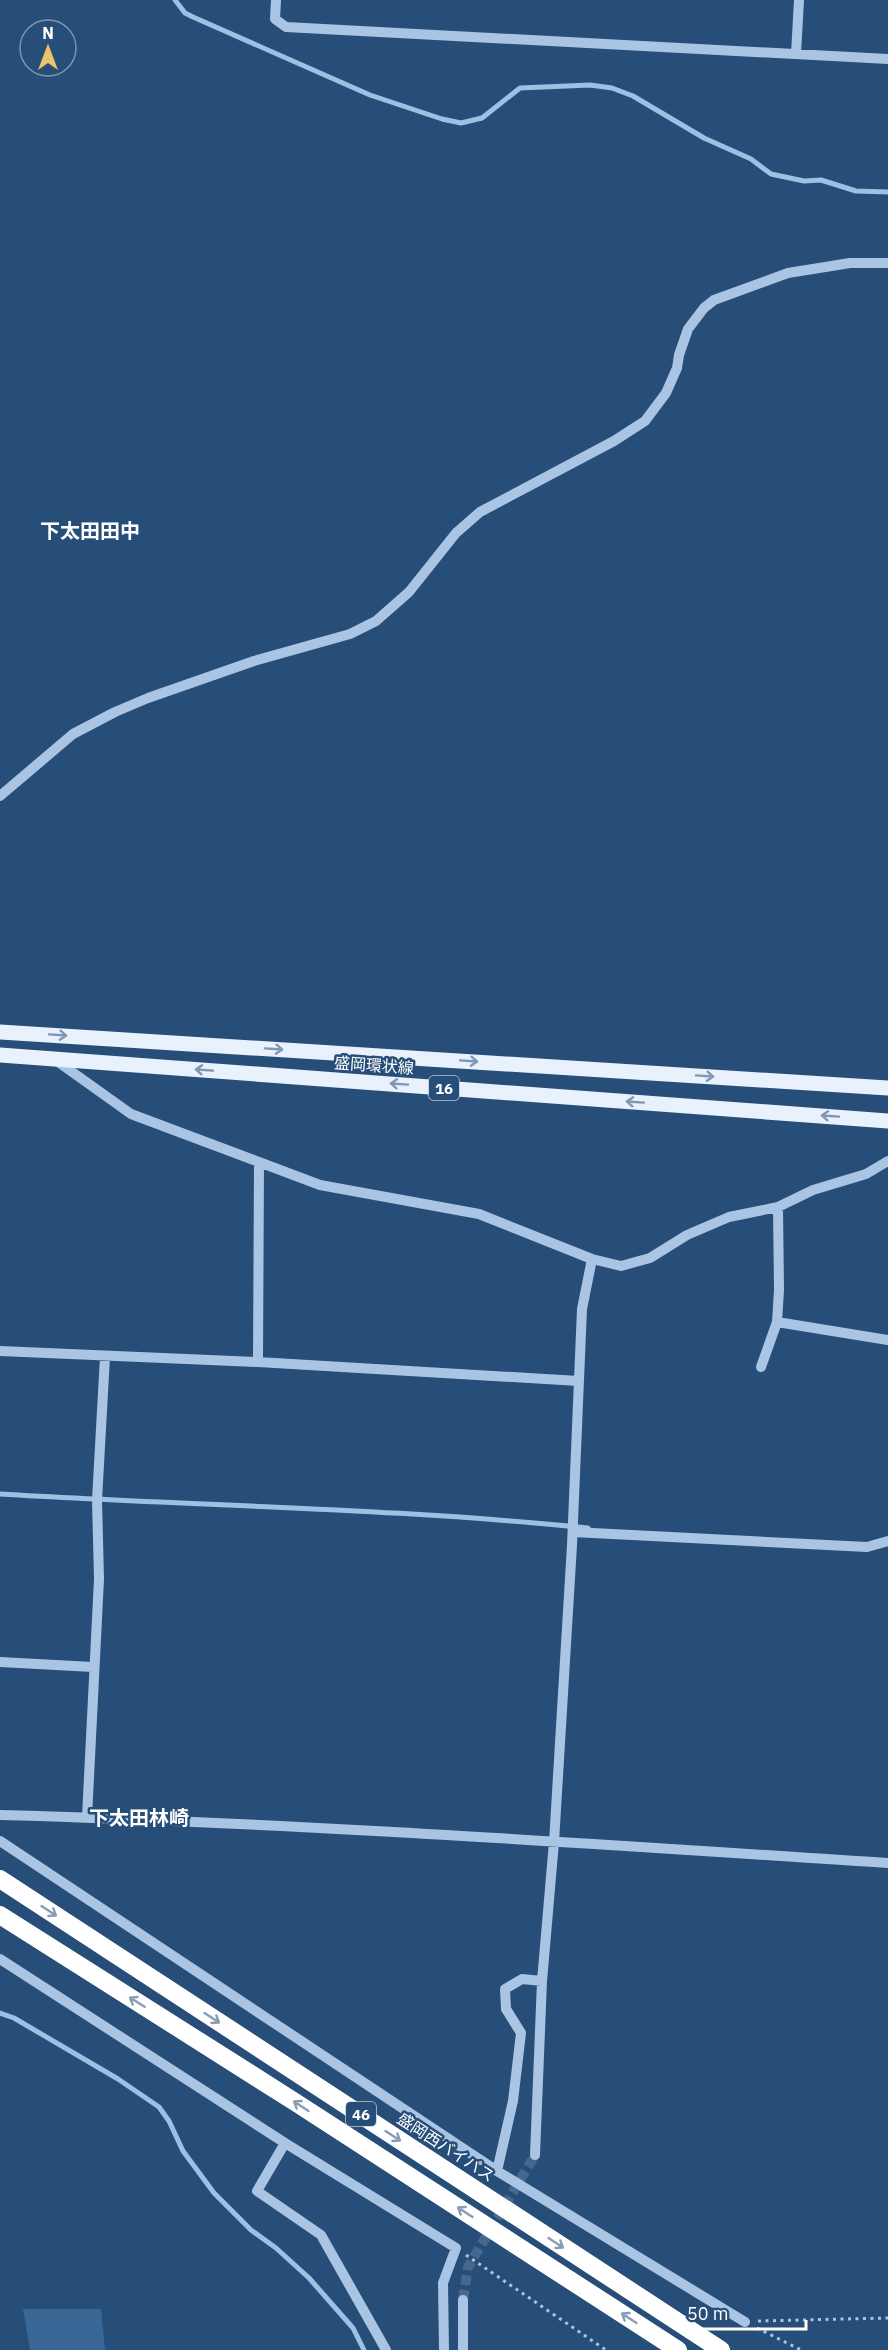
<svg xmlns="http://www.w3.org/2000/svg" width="888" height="2350" viewBox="0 0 888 2350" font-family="'IBM Plex Sans','Noto Sans JP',sans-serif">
  <rect width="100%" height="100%" fill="#274d79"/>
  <path fill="#3a6796" d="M23,2309H101L105,2350H30Z"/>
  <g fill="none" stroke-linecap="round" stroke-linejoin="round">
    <path stroke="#9ec1e3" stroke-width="5" d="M175,0L185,13L193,17L370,95L442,119L461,123L482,118L520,88L590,85L612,88L633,96L704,138L751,159L771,174L804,181L821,180L856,191L888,192
      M0,1494C196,1506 393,1508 588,1528
      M0,2013L14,2018L118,2079L159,2107L169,2121L183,2151L214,2193L251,2230L276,2248L309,2278L353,2328L364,2350"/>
    <path stroke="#47688d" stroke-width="10" stroke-dasharray="10 5" stroke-linecap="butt" d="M463,2300L468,2267L535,2155"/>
    <path stroke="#a9c5e3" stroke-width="3" stroke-dasharray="3 4.5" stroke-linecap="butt" d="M466,2255L606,2350
      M758,2321L888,2318
      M757,2328L801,2350"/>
    <path stroke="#a9c5e3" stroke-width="10" d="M276,0L275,19L286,27L888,59
      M796,54L799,0
      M0,796L73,734L115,712L148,698L254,661L350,634L376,621L409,592L456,533L480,512L614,441L645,421L666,393L677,368L679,355L688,329L704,308L714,300L788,273L850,263H888
      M54,1059L131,1114L320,1185L479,1214L592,1259L621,1266L650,1258L687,1235L729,1217L778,1207L813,1190L866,1174L888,1161
      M777,1322L888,1340
      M0,1351L258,1362L579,1381
      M258,1362L259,1162
      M761,1367L777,1322L779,1290L778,1207
      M573,1532L867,1547L888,1541
      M0,1662L93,1667
      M0,1815C296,1823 592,1844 888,1863
      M87,1817L99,1579L97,1500L105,1357
      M0,1841L497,2171L745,2322
      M0,1959L285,2143L456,2248L443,2283L444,2350
      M285,2143L257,2191L321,2235L386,2350
      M535,2155L542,1981L554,1842L572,1545L582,1309L592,1259
      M497,2171L513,2101L521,2033L506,2009L505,1989L522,1979L542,1981
      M463,2300V2350"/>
    <path stroke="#e9f1fc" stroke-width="15" d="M0,1032L888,1088
      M0,1055L888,1121"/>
    <path stroke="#fff" stroke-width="18" d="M0,1879L721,2350
      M0,1915L295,2102L678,2350"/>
  </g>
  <defs><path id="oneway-shaft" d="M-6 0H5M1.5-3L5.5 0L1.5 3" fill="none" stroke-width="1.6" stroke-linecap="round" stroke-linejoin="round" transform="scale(1.5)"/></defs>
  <g stroke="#7e97b4">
    <use href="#oneway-shaft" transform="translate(58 1035) rotate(4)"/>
    <use href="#oneway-shaft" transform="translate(274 1049) rotate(4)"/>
    <use href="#oneway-shaft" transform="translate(469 1061) rotate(4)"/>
    <use href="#oneway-shaft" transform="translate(204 1070) rotate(-176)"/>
    <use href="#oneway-shaft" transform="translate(705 1076) rotate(4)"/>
    <use href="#oneway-shaft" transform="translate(399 1084) rotate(-176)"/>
    <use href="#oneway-shaft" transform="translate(635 1102) rotate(-176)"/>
    <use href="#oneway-shaft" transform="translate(830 1116) rotate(-176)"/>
  </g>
  <g stroke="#889db5">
    <use href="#oneway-shaft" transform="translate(49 1911) rotate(33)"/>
    <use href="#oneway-shaft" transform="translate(137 2002) rotate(-148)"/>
    <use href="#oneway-shaft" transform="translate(212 2018) rotate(33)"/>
    <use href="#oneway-shaft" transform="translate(301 2106) rotate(-147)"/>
    <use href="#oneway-shaft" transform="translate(393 2136) rotate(33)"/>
    <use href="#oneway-shaft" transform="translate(465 2212) rotate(-147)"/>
    <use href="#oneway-shaft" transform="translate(556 2243) rotate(33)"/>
    <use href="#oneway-shaft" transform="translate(629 2318) rotate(-147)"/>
  </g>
  <g text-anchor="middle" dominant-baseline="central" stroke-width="5" stroke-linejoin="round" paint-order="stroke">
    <g fill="#274d79" stroke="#becad7" stroke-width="1.5">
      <rect x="429" y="1076" width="30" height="24" rx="4.5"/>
      <rect x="346" y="2102" width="30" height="24" rx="4.5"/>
    </g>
    <g font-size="15" font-weight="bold" fill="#fff">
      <text x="444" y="1088">16</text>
      <text x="361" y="2114">46</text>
    </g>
    <g font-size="16" fill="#fff" stroke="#274d79">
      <text transform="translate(374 1065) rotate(4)">盛岡環状線</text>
      <text transform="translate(446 2147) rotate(33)">盛岡西バイパス</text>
    </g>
    <g font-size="20" font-weight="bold" fill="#fff" stroke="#274d79">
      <text x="90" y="530">下太田田中</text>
      <text x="139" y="1817">下太田林崎</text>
    </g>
  </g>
  <g transform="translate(48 48)"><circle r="28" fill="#274d79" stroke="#7d94af" stroke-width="1.5"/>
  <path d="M0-4.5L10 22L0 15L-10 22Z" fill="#ebc36f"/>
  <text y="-9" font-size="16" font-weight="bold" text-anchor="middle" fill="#ffffff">N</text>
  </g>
  <path d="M678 2320v9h128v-9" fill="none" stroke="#ffffff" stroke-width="3"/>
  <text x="687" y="2320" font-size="18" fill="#ffffff" stroke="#274d79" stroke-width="4.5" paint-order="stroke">50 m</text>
</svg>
